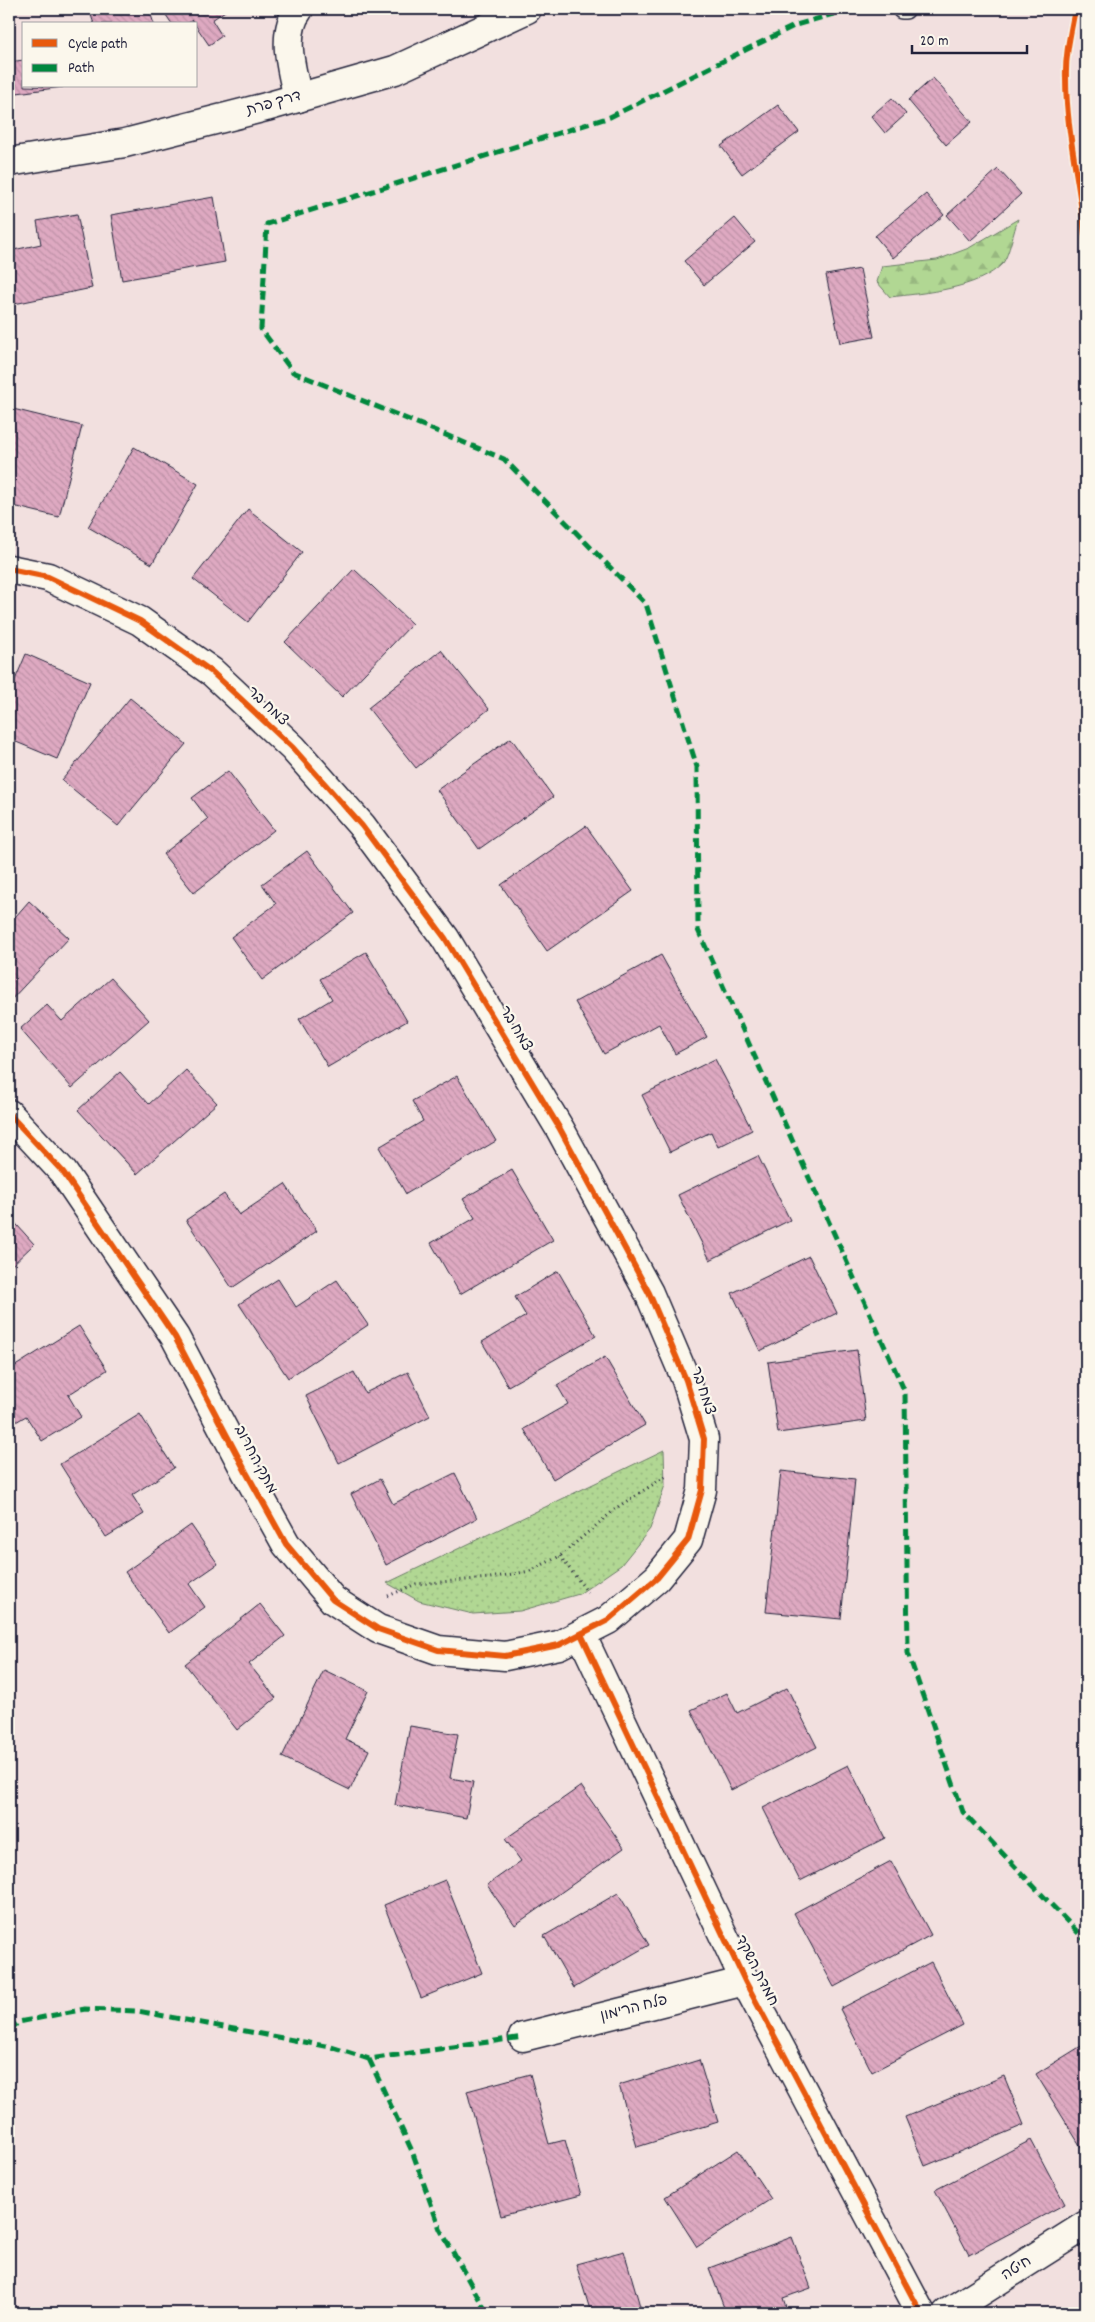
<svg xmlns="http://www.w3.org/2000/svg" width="1095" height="2322" viewBox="0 0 1095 2322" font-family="Dekko,'Playpen Sans Hebrew',sans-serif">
  <defs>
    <pattern id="forest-firs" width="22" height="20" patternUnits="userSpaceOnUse" patternTransform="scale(1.25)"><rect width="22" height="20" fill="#b1d793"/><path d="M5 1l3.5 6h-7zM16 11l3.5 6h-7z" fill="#98b880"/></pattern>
    <pattern id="park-dots" width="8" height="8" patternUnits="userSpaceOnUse" patternTransform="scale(1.25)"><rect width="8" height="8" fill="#b1d793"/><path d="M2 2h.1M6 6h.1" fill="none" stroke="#98b880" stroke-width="1.8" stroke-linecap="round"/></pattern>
    <pattern id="building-back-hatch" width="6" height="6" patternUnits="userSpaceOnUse" patternTransform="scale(1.25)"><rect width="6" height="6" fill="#dea9c1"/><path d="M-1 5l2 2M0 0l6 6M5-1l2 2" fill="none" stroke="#be91a7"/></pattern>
  </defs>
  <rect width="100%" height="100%" fill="#f2e0df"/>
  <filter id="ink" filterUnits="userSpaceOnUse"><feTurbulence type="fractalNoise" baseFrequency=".02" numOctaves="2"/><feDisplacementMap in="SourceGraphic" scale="10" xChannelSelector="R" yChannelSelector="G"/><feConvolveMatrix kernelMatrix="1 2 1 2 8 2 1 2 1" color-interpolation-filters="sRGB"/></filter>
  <g filter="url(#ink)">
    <path fill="url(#forest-firs)" stroke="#6a7c67" d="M1018,219C1014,230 1009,255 1003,263C979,289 924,293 890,297L877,282L882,266L937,260L969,248Z"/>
    <path fill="url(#park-dots)" stroke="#6a7c67" d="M664,1450L665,1485L650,1529L621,1565L579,1594L520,1611L473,1614L419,1601L387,1583Z"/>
    <path fill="url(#building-back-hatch)" stroke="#22223b" d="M100,9H120L122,14L138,9H149L154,24H94L90,12Z
      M162,9H228L212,20L222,36L209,45L192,20L187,24H172Z
      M24,60V86L63,87L9,94V62Z
      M933,78L972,122L946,145L908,100Z
      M892,98L906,114L885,133L871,116Z
      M778,105L799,132L742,174L721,146Z
      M998,169L1021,194L970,241L947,215Z
      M926,194L944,215L893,258L875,236Z
      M214,197L225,262L122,280L111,215Z
      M77,214L92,288L9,305V251L41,244L37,221Z
      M735,218L755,242L704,285L684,261Z
      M860,269L874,337L840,343L826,275Z
      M13,409L82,426L59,517L9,505V427Z
      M134,447L198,484L152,564L88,527Z
      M248,509L302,552L248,622L193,579Z
      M354,569L412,624L342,697L285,642Z
      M441,650L489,709L416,768L368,708Z
      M26,654L90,682L57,759L9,739V694Z
      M130,698L186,744L118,826L62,780Z
      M511,738L553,797L479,849L437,790Z
      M228,771L274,830L194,893L163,854L208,819L192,798Z
      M586,826L633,891L547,951L501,885Z
      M307,851L353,913L262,980L231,937L276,904L262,884Z
      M29,901L69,938L9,1002V924Z
      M366,952L407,1021L328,1067L299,1019L332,999L320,979Z
      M661,955L707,1037L675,1054L659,1024L604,1054L575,1002Z
      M111,978L149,1020L72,1088L20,1029L47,1005L62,1021Z
      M715,1059L752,1130L718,1147L711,1132L670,1152L642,1095Z
      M186,1070L217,1103L137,1174L78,1110L120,1072L149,1104Z
      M457,1076L496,1141L406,1194L379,1147L423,1121L412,1101Z
      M758,1156L790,1220L710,1260L678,1195Z
      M512,1170L553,1240L460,1294L431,1243L475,1218L463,1199Z
      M285,1184L317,1231L232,1288L186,1220L224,1194L239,1215Z
      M9,1216L34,1244L9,1268Z
      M809,1256L837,1313L760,1351L732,1293Z
      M558,1271L596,1336L508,1386L482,1342L526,1316L515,1297Z
      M278,1279L296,1307L337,1280L368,1325L288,1378L239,1304Z
      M79,1326L107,1370L68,1395L81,1417L42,1441L26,1416L9,1426V1370Z
      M857,1350L866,1421L778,1433L768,1362Z
      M605,1357L645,1425L553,1479L524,1429L568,1404L557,1385Z
      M354,1372L365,1393L408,1372L430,1416L339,1463L306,1396Z
      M140,1414L174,1468L132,1495L144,1514L106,1537L60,1464Z
      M781,1471L855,1479L841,1619L766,1612Z
      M455,1473L477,1518L386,1565L351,1494L380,1479L393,1504Z
      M191,1525L218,1564L189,1584L205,1607L169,1633L125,1572Z
      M260,1604L285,1636L249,1664L276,1698L237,1730L185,1664Z
      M324,1670L368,1691L345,1739L369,1750L350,1790L282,1757Z
      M787,1688L817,1747L731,1790L691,1710L727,1693L737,1713Z
      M410,1726L458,1734L450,1778L473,1782L466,1818L395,1805Z
      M848,1765L885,1838L800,1881L763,1808Z
      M581,1786L624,1848L515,1925L487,1885L521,1861L505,1839Z
      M891,1861L931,1935L834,1987L794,1913Z
      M445,1880L482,1973L421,1998L384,1905Z
      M618,1893L649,1945L574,1988L544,1936Z
      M931,1962L963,2025L872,2072L840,2009Z
      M1086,2043V2155L1036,2074Z
      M699,2060L718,2122L637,2147L619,2085Z
      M530,2074L549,2144L565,2140L581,2195L501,2216L467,2091Z
      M1004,2076L1024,2125L925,2166L905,2117Z
      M1031,2140L1065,2204L969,2255L935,2190Z
      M738,2150L771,2199L697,2247L665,2197Z
      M792,2237L811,2288L783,2298L788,2313H726L709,2268Z
      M624,2251L642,2313H591L576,2264Z"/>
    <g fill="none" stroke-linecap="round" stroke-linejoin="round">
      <g stroke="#22223b" stroke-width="22">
        <path id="lane" d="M902,9H905"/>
      </g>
      <g stroke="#22223b" stroke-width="31">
        <path id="street" d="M298,98C292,70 280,34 299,9
          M9,569L48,577L140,621L212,672L293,748L362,826L445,938L560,1129L649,1293L686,1380L704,1439L702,1490L688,1540L657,1578L608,1620L559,1645L505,1656L438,1650L378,1629L333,1600L286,1544L246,1472L175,1337L63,1172L9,1114
          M581,1634L745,1981L921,2313
          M523,2037L745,1981
          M947,2313L1086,2225"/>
      </g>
      <g stroke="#22223b" stroke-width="31">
        <path id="secondary" d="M9,162L125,143L266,107L395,70L527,9"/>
      </g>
      <path stroke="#22223b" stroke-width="3" stroke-dasharray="1 4" stroke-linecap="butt" d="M560,1556L588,1593
        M388,1596L416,1584L490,1578L530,1571L560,1556L619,1506L668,1475"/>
      <use href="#lane" stroke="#fbf7ec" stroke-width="19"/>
      <use href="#street" stroke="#fbf7ec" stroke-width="28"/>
      <use href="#secondary" stroke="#fbf7ec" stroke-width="28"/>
      <path stroke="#00873e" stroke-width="5" stroke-dasharray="10 5" stroke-linecap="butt" d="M850,9L796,25L610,117L267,224L261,329L293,372L504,459L646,604L697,767L698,930L905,1392L908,1653L963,1812L1086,1941
        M868,9H902
        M9,2030L19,2022L85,2009L138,2011L331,2047L369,2059L523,2037
        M369,2059L412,2151L440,2229L487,2313"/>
      <g stroke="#fbf7ec" stroke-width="9">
        <path id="cycleway" d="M1075,9C1071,31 1065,55 1066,78C1066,135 1082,190 1086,247
          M9,569L48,577L140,621L212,672L293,748L362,826L445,938L560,1129L649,1293L686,1380L704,1439L702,1490L688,1540L657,1578L608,1620L559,1645L505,1656L438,1650L378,1629L333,1600L286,1544L246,1472L175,1337L63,1172L9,1114
          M581,1634L745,1981L921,2313"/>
      </g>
      <use href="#cycleway" stroke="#e8590c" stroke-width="6"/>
    </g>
  </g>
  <g text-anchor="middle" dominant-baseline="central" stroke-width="4.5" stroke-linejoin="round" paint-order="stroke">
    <g font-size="15" fill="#22223b" stroke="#fbf7ec">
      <text transform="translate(274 104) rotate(-16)">דרך פרת</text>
      <text transform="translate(267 707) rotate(43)">צמח בר</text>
      <text transform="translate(515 1029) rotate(59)">צמח בר</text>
      <text transform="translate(702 1391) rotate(72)">צמח בר</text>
      <text transform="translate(255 1460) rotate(62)">מתק החרוב</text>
      <text transform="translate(756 1971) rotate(63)">חמדת השקד</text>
      <text transform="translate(634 2009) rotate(-14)">פלח הרימון</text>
      <text transform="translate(1017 2269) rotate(-32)">חיטה</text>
    </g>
  </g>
  <rect width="1095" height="2322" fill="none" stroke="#fbf7ec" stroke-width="30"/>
  <rect x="15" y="15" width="1065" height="2292" fill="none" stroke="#22223b" stroke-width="2" filter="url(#ink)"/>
  <rect x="22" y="22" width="175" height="65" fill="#fbf7ec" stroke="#a4a2a5"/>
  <rect x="32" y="39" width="25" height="8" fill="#e8590c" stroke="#a4a2a5"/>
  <text x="68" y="48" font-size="15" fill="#22223b">Cycle path</text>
  <rect x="32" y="64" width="25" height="8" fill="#00873e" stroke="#a4a2a5"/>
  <text x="68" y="72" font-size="15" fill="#22223b">Path</text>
  <path d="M912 45v8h115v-8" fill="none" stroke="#22223b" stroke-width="2.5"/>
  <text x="920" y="45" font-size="15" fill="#22223b" stroke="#fbf7ec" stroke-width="4" paint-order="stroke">20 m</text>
</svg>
